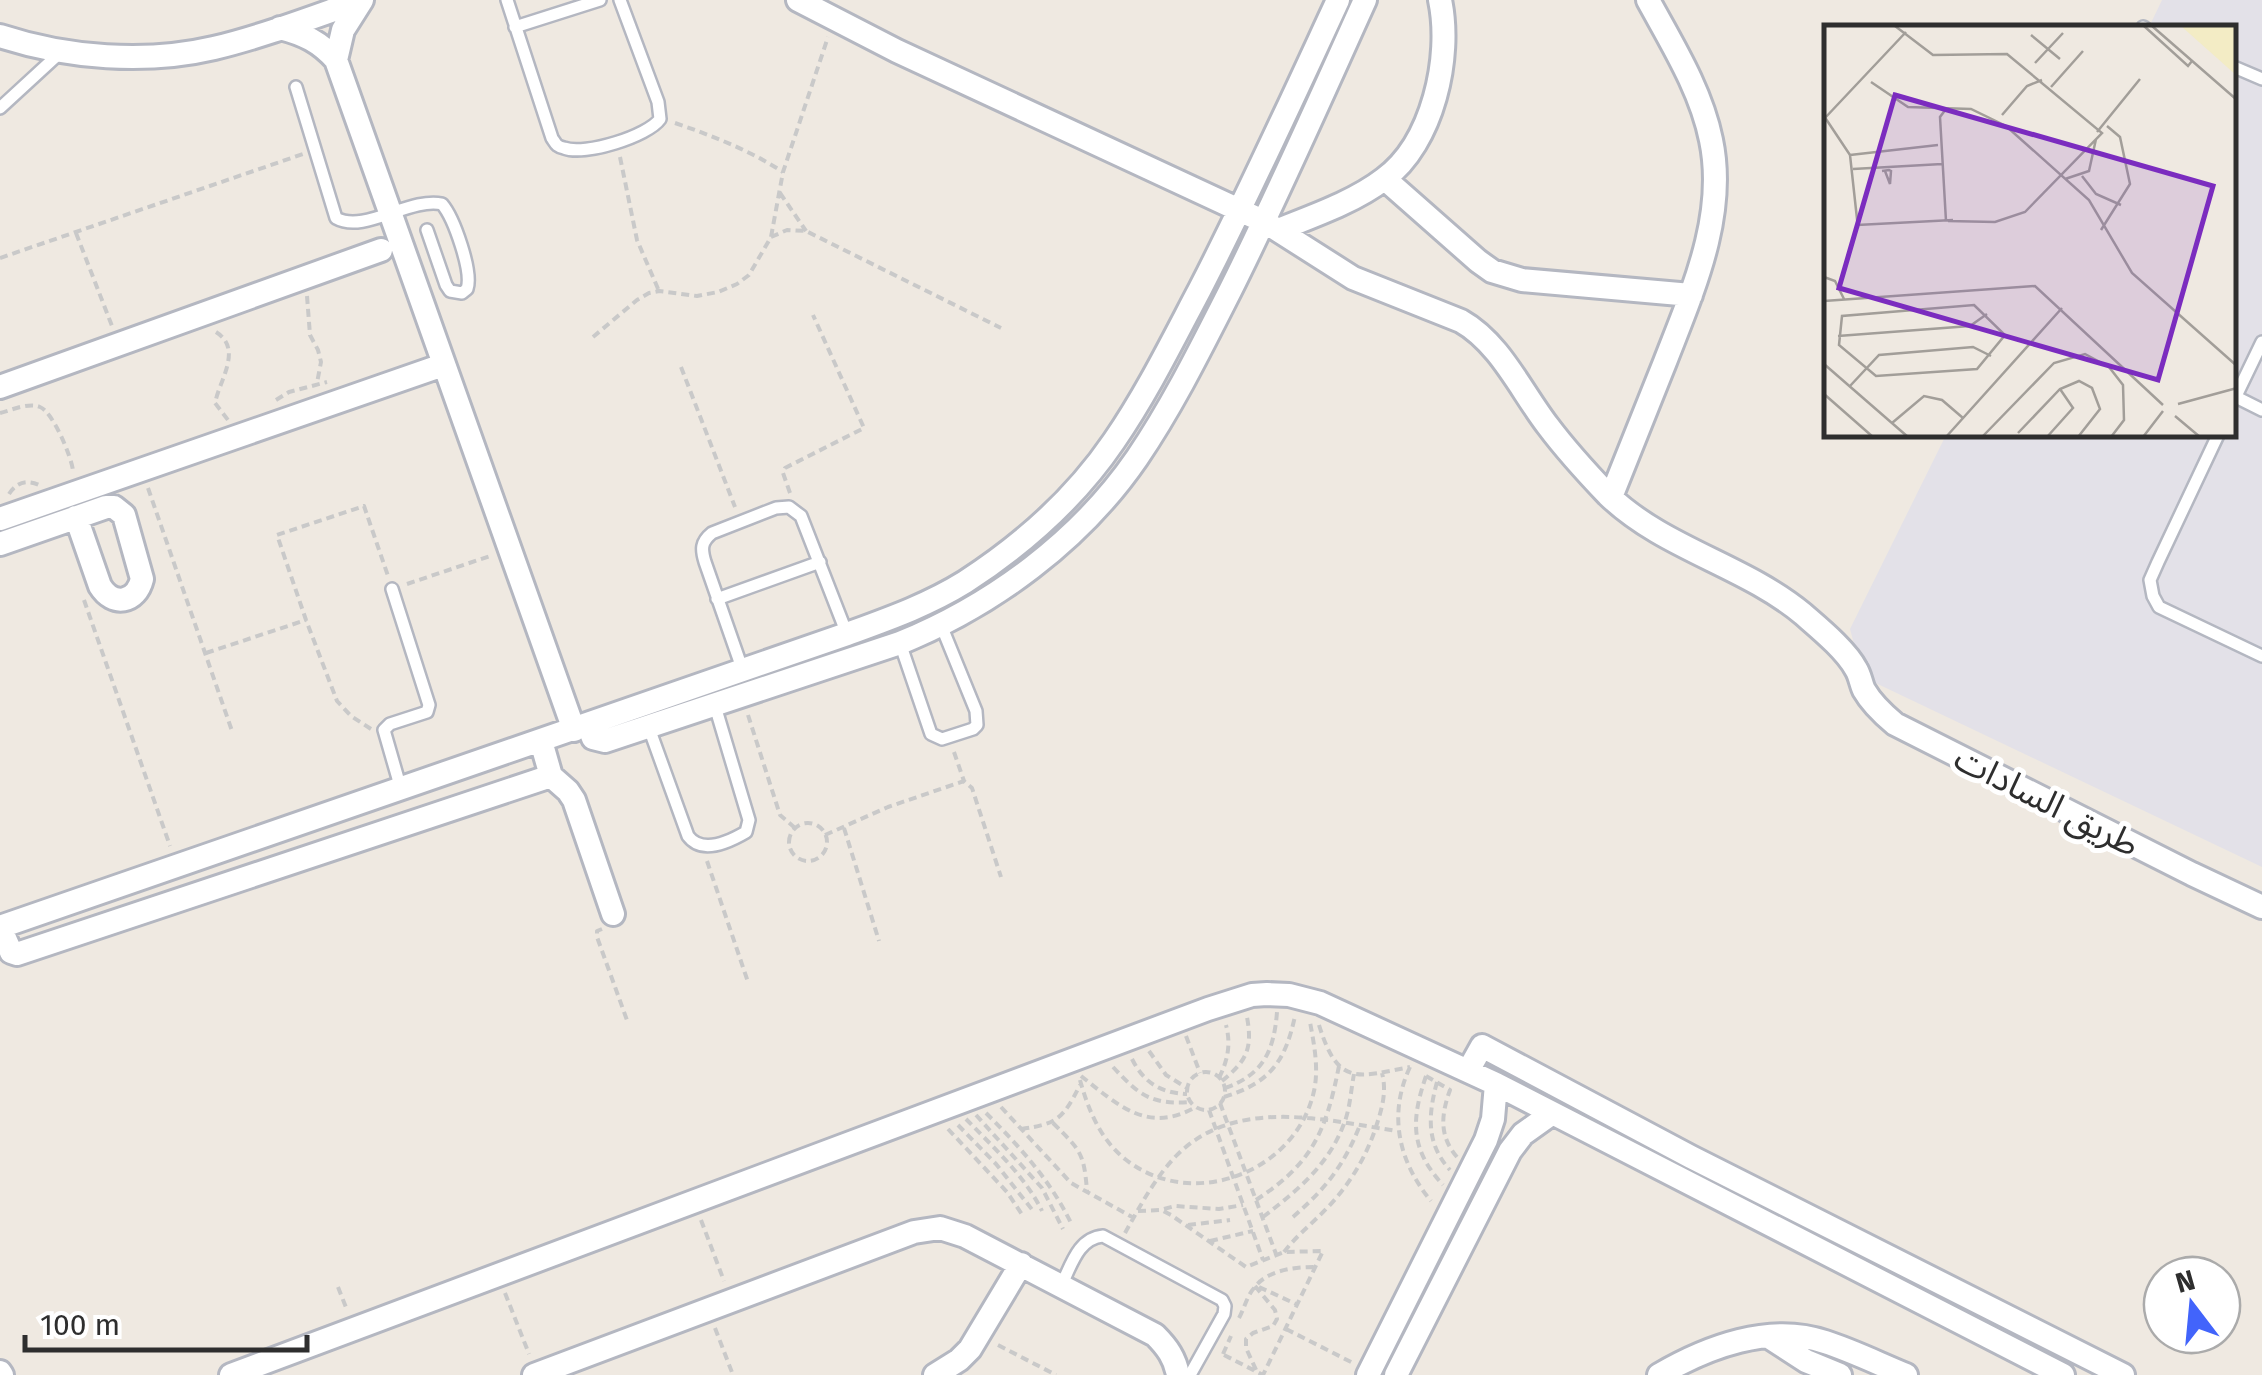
<svg xmlns="http://www.w3.org/2000/svg" width="2262" height="1375" viewBox="0 0 2262 1375" font-family="'Fira Sans','Noto Sans Arabic',sans-serif">
  <rect width="100%" height="100%" fill="#efe9e1"/>
  <path fill="#e3e1e8" d="M2162,0H2262V867L1863,677L1850,629L1946,435H2234V28L2149,27Z"/>
  <g fill="none" stroke-linecap="round" stroke-linejoin="round">
    <g stroke="#b4b7c1" stroke-width="16">
      <path id="service" d="M507,0L552,138C556,144 556,146 564,148C585,156 648,136 660,119L658,102L620,0
        M515,27L600,0
        M2143,27L2145,28
        M2234,67L2262,79
        M296,87L336,218C364,234 410,197 442,204C454,218 473,272 467,289L462,293L450,291L446,285L427,230
        M0,108L62,51
        M2236,397L2262,410
        M2234,400L2262,342
        M2218,435L2158,562L2150,580L2153,596L2159,607L2262,656
        M392,589L429,705L427,712L390,724L384,730L401,789
        M717,599L820,562
        M900,643L931,734L942,739L973,729L977,725L976,711L941,625
        M743,671L705,562C701,549 701,542 712,533L776,508L789,507L801,516L847,634
        M649,728L688,836C702,855 729,842 746,832L749,820L715,706
        M1061,1286C1071,1266 1078,1238 1103,1236L1222,1300L1225,1306L1224,1314L1190,1375"/>
    </g>
    <g stroke="#b4b7c1" stroke-width="28">
      <path id="minor" d="M362,0L343,30L336,60L574,730
        M798,0L897,51L1265,222L1353,278L1461,321C1500,343 1521,391 1548,426C1566,450 1587,473 1608,495C1664,549 1744,565 1803,614C1819,628 1846,650 1856,669C1860,675 1861,684 1864,690C1872,704 1883,714 1895,724L2192,874L2262,907
        M280,28C304,34 320,42 336,60
        M0,36C67,58 146,64 214,48C264,36 313,17 362,0
        M1385,179L1478,261L1492,271L1522,280L1691,295
        M1278,230C1313,216 1354,202 1384,179C1433,143 1452,57 1440,0
        M0,387L381,250
        M1611,497C1629,452 1647,407 1665,362C1692,292 1727,216 1711,140C1701,90 1672,44 1648,0
        M0,519L443,365
        M0,544L106,507H114L124,515L142,579C136,603 113,607 100,586L76,517
        M588,725L593,738L605,741L900,643C993,605 1080,541 1137,458C1173,405 1201,348 1230,291C1278,195 1321,97 1365,0
        M541,741L551,776L568,791L574,800L613,914
        M0,927L847,634C888,619 928,605 965,582C1022,545 1076,497 1114,441C1147,393 1173,340 1200,289C1249,194 1293,97 1338,0
        M0,927L11,952L17,954L551,776
        M1468,1071L1482,1046L1691,1157L2123,1375
        M1769,1337L1806,1361L1840,1375
        M0,1372L2,1375
        M231,1375L1208,1009L1252,995L1267,994L1289,995L1320,1003L1496,1084L2063,1375
        M534,1375L914,1232L940,1228L965,1236L1155,1335C1167,1347 1175,1358 1178,1375
        M935,1375L959,1360L970,1349L1021,1264
        M1368,1375L1486,1140L1493,1119L1496,1084
        M1396,1375L1510,1151L1523,1134L1551,1114
        M1659,1375C1707,1347 1770,1323 1825,1342C1853,1351 1879,1364 1906,1375"/>
    </g>
    <path stroke="#c9c9c9" stroke-width="4" stroke-dasharray="8 5" stroke-linecap="butt" d="M675,123C713,136 749,150 783,172
      M620,157L637,240L659,291
      M780,193L806,231
      M76,233L112,326
      M771,237L787,230L806,231L1001,328
      M0,258L303,154
      M307,296L310,335L318,350L321,362L317,383
      M216,332C243,349 220,379 215,403L228,420
      M593,337L637,300L649,293L659,291L697,296L718,292L737,284L749,275L771,237L783,172L828,37
      M681,367L735,507
      M276,400L289,392L327,382
      M0,413C12,410 29,402 40,407C53,412 72,458 73,471
      M148,488L232,731
      M790,493L783,473L785,468L864,428L813,315
      M9,494C16,483 26,479 39,485
      M407,584L493,555
      M84,600L170,846
      M206,653L306,620
      M748,715L780,815L795,828
      M371,729L351,716L337,701L306,620L277,535L364,506L388,576
      M954,752L964,781
      M789 842a19 19 0 1 1 38 0a19 19 0 1 1-38 0Z
      M844,828L879,941
      M825,835L888,807L964,781L972,788L1001,877
      M707,861L748,982
      M602,929L597,931V937L628,1023
      M1319,1025C1338,1087 1357,1077 1410,1067
      M1186,1036L1200,1073
      M1149,1051L1166,1075L1187,1088
      M1132,1059C1144,1083 1161,1093 1187,1094
      M1113,1067C1139,1095 1151,1105 1190,1102
      M1410,1067C1388,1114 1398,1161 1431,1201
      M1187 1091a19 19 0 1 1 38 0a19 19 0 1 1-38 0Z
      M1081,1076C1119,1106 1148,1134 1196,1107
      M1426,1076L1450,1090C1441,1115 1439,1136 1457,1157
      M1426,1076C1411,1120 1410,1149 1443,1185
      M1219,1078C1228,1060 1231,1044 1226,1025
      M1080,1080C1088,1109 1100,1139 1125,1159C1191,1212 1296,1173 1314,1091C1319,1068 1314,1044 1310,1022
      M1222,1081C1246,1061 1253,1050 1247,1017
      M1437,1082C1428,1115 1426,1144 1450,1170
      M1225,1088C1263,1075 1274,1051 1277,1012
      M1224,1097C1269,1083 1285,1063 1295,1016
      M1220,1103L1276,1254
      M1001,1107L1071,1183L1134,1218
      M1209,1110L1263,1260
      M986,1113C1020,1147 1050,1180 1071,1223
      M976,1115L1042,1188L1063,1229
      M966,1119C993,1147 1025,1176 1042,1211
      M1053,1123C1080,1150 1084,1152 1087,1191
      M958,1125L996,1164L1034,1212
      M948,1129L1007,1192L1023,1216
      M1021,1129C1057,1124 1063,1119 1080,1085
      M1256,1200C1313,1163 1326,1131 1339,1066
      M1164,1209L1175,1206L1219,1209L1243,1205
      M1138,1211L1161,1210L1171,1215L1246,1267L1284,1252L1323,1251L1263,1375
      M1263,1217C1297,1191 1330,1164 1345,1121C1350,1107 1351,1090 1354,1074
      M1293,1217C1325,1189 1344,1166 1360,1125
      M701,1220L724,1281
      M1188,1225L1230,1220
      M1125,1233C1140,1206 1155,1178 1176,1156C1235,1096 1325,1120 1397,1131
      M1210,1241L1253,1231
      M1284,1252C1297,1235 1313,1223 1328,1207C1350,1184 1366,1157 1376,1127C1382,1108 1387,1092 1382,1073
      M1255,1286L1275,1310L1277,1319L1273,1326L1253,1333L1246,1339V1348L1257,1372
      M338,1287L347,1310
      M1259,1287L1296,1304
      M505,1293L529,1354
      M1239,1318C1244,1309 1247,1296 1254,1288C1267,1270 1294,1267 1315,1267
      M715,1328L733,1375
      M1286,1329L1353,1363
      M998,1345L1056,1375
      M1223,1354L1231,1336
      M1224,1355L1263,1375"/>
    <use href="#service" stroke="#fff" stroke-width="11"/>
    <use href="#minor" stroke="#fff" stroke-width="22"/>
  </g>
  <g text-anchor="middle" dominant-baseline="central" stroke-width="10" stroke-linejoin="round" paint-order="stroke">
    <g font-size="35" fill="#2e2e2e" stroke="#fff">
      <text transform="translate(2047 801) rotate(27)">طريق السادات</text>
    </g>
  </g>
  <g transform="translate(1824 25)">
    <rect width="412" height="412" fill="#efe9e1"/>
    <path d="M357,1H412V50Z" fill="#f3ecc5"/>
    <path fill="none" stroke="#a29e99" stroke-width="2.5" d="M71,1L109,30L183,29L278,108L201,187L171,197L124,196M320,1L364,41L368,36M328,1L413,75M207,10L236,34M211,38L239,8M47,57L84,82L147,84L182,101L265,175L308,248L413,341M227,62L259,26M122,84L116,92L122,196M178,90L203,61L218,55M0,91L26,130L34,203M0,94L82,7M273,107L316,54M26,130L114,120M29,144L118,139M58,146L65,145L67,146L66,159L61,146M258,151L272,169L297,180M241,154L265,146L272,114M33,200L129,195M277,205L306,159L296,112L283,101M0,252L11,256L20,274M0,276L211,261L339,380M150,280L181,310L153,344L52,351L15,320L18,291ZM14,311L146,301L163,289M0,339L84,412M26,361L55,330L149,322L167,331M0,369L49,412M354,379L413,363M351,391L376,412M68,398L100,371L118,375L139,393M194,408L236,364L255,356L268,363L276,384L254,412M159,411L230,338L261,329L285,342L299,360L300,395L287,412M122,412L238,283M223,412L249,383L236,364M319,412L339,386"/>
    <path fill="#7b2cbf" fill-opacity="0.15" stroke="#7b2cbf" stroke-width="5" d="M71,70L389,161L334,355L15,263Z"/>
    <rect width="412" height="412" fill="none" stroke="#2e2e2e" stroke-width="5"/>
  </g>
  <g transform="translate(2192 1305) rotate(344)"><circle r="48" fill="#ffffff" stroke="#ababab" stroke-width="2.5"/>
  <path d="M0-8L18 38L0 25L-18 38Z" fill="#4264fb"/>
  <text y="-15" font-size="28" font-weight="bold" text-anchor="middle" fill="#2e2e2e">N</text>
  </g>
  <path d="M25 1335v15h282v-15" fill="none" stroke="#2e2e2e" stroke-width="5"/>
  <text x="40" y="1335" font-size="30" fill="#2e2e2e" stroke="#ffffff" stroke-width="8" paint-order="stroke">100 m</text>
</svg>
